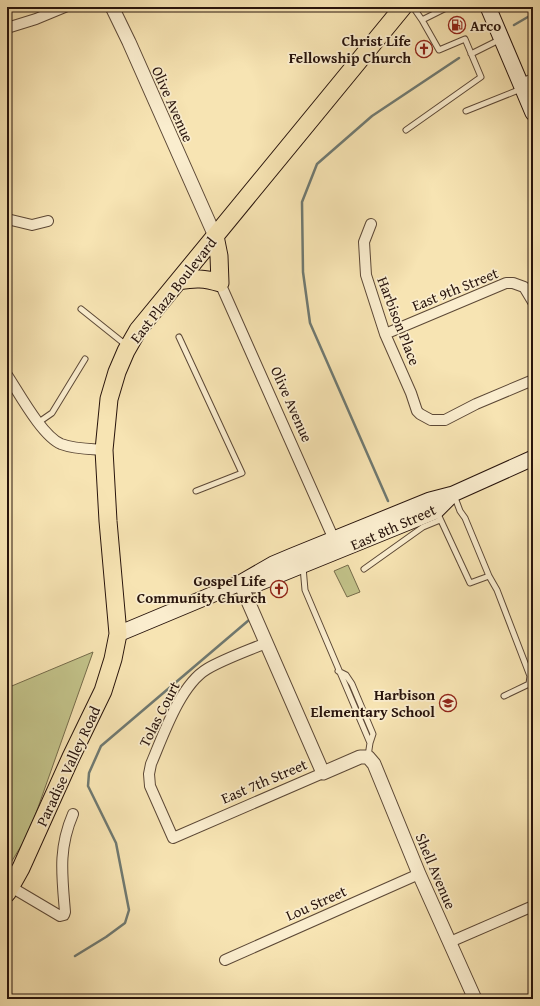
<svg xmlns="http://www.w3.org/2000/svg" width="540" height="1006" viewBox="0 0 540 1006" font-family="'Gentium Book Plus',serif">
  <rect width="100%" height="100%" fill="#f7e4b3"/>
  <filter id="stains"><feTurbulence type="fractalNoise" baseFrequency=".005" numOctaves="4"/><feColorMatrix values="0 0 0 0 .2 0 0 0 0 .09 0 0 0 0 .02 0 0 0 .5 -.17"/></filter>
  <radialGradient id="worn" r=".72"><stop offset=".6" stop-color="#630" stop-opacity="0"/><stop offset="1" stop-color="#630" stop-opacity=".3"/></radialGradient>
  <path fill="#c2c289" stroke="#756b4a" d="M348,565L360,592L347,597L334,571Z
    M93,652L29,833L7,869V688Z"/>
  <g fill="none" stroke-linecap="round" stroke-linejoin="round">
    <path stroke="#6f7971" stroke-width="2.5" d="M514,25L533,14
      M388,501L310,323L303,272L302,202L317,164L372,116L459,58
      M75,956L106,937L125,923L129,910L116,843L88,786L89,773L101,746L249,620"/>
    <g stroke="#5c4836" stroke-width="7">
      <path id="service" d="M413,7L422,20L448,7
        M471,54L501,39
        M466,111L521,89
        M406,130L481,77L465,39L439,50L422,20
        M81,309L126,345
        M179,337L242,473L196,491
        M39,422L52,413L85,359
        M454,495L460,511L465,518L489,576L497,590L530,676L529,684L504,696
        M437,512L470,583L489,576
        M303,567L305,590L370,743L368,756
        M364,569L423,527L440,520
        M338,671L346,675L352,684L373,734L370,743"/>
    </g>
    <g stroke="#5c4836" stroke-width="12">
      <path id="minor" d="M7,28L36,19L65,7
        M521,84L533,79
        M7,219L32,225L48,221
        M371,224L364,242L366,275L385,334L411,393L417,411L420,414L431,420H445L476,404L533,380
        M220,283L336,544
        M385,334L506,283H513L524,287L533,302
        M7,375C19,393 42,436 61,444C74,449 90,449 104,450
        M266,643C247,651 224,659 207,669C180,685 163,736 151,764L149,774L150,786L173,838L323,773
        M11,887L60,916L64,915L65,912C62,875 58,849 73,814
        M450,942L533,906
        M225,960L419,874"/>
    </g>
    <g stroke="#5c4836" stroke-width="15">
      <path id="tertiary" d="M112,7L129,42L215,236
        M240,583L323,773L360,757H368L374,764L419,874L475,999"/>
    </g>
    <g stroke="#28140c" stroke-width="17">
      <path id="secondary" d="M488,7L533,113
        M244,584L254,585L436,511L453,494
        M118,634L240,583L273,564L292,556L430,500L453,494L533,458"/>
    </g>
    <g stroke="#28140c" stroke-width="19">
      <path id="primary" d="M179,281C195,278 204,278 220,283L219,256L215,236
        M7,893L21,868L71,757L103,691L113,659L118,634L108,521L104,450L109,399L117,372L126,351L138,330L403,7"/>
    </g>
    <use href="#service" stroke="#faedce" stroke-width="5"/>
    <use href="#minor" stroke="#faedce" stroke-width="10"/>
    <use href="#tertiary" stroke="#faedce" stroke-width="13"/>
    <use href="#secondary" stroke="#faedce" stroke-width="15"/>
    <use href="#primary" stroke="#f7e4b3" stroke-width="17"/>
  </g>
  <defs>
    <g id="fuel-ring" transform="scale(0.9)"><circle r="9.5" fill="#faedce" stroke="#8f2418" stroke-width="1.5"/><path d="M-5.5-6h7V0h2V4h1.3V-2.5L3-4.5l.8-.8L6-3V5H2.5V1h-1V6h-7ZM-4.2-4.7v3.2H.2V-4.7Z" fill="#8f2418"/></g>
    <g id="church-ring" transform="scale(0.9)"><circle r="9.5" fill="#faedce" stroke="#8f2418" stroke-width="1.5"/><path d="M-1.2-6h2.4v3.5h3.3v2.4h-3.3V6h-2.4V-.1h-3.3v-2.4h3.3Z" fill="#8f2418"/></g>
    <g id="school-ring" transform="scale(0.9)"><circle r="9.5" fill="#faedce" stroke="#8f2418" stroke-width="1.5"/><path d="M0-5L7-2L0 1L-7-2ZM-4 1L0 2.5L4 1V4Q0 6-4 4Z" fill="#8f2418"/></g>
  </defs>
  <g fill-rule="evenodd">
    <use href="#fuel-ring" x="457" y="25"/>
    <use href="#church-ring" x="424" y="49"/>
    <use href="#church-ring" x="279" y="589"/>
    <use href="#school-ring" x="448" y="703"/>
  </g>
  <g text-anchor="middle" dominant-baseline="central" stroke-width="3.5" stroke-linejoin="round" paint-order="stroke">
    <g font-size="15" font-weight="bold" fill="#28140c" stroke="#faedce" text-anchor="end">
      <text x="470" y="25" text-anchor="start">Arco</text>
      <text x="411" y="40">Christ Life<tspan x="411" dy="17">Fellowship Church</tspan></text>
      <text x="266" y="580">Gospel Life<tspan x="266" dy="17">Community Church</tspan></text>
      <text x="435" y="694">Harbison<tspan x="435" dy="17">Elementary School</tspan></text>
    </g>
    <g font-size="15" fill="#28140c" stroke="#faedce">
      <text transform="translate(173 104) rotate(66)">Olive Avenue</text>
      <text transform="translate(455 289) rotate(-22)">East 9th Street</text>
      <text transform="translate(173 290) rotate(-52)">East Plaza Boulevard</text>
      <text transform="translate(399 321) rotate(69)">Harbison Place</text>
      <text transform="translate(292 404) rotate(66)">Olive Avenue</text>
      <text transform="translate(393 527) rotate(-24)">East 8th Street</text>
      <text transform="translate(159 714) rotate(-63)">Tolas Court</text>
      <text transform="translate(68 766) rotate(-65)">Paradise Valley Road</text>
      <text transform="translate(264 781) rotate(-23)">East 7th Street</text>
      <text transform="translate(436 871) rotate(67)">Shell Avenue</text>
      <text transform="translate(316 903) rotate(-24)">Lou Street</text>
    </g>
  </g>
  <rect width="540" height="1006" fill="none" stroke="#f7e4b3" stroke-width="24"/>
  <rect x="8" y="8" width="524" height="990" fill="none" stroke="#28140c" stroke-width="2"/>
  <rect x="12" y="12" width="516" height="982" fill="none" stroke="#28140c"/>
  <rect width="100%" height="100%" filter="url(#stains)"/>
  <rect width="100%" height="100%" fill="url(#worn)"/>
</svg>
